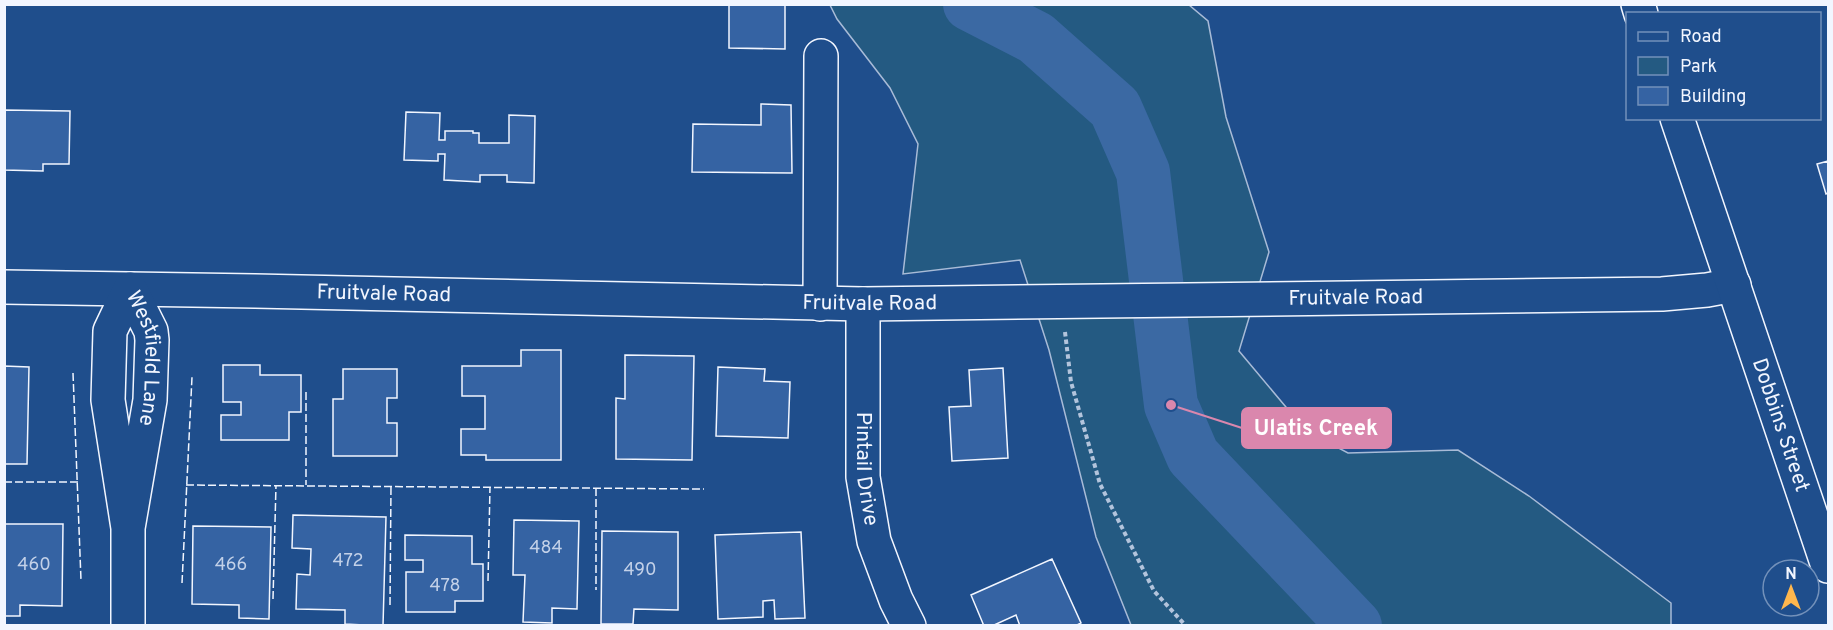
<svg xmlns="http://www.w3.org/2000/svg" width="1833" height="630" viewBox="0 0 1833 630" font-family="Overpass,sans-serif">
  <rect width="100%" height="100%" fill="#1f4e8c"/>
  <path fill="#245a82" stroke="#a8bbd7" stroke-width="1.5" d="M830,5H1189L1208,21L1226,117L1269,252L1239,351L1306,431L1348,453L1458,450L1529,496L1671,603V625H1131L1096,537L1049,350L1020,260L903,274L918,144L890,88L837,19Z"/>
  <g fill="none" stroke-linecap="round" stroke-linejoin="round">
    <path stroke="#3b69a3" stroke-width="54" d="M970,4L1036,38L1115,108L1143,172L1171,405L1193,456L1355,626"/>
  </g>
  <path fill="#3563a3" stroke="#f2f6ff" stroke-width="1.5" d="M729,4H785V49L729,48Z
    M761,104L791,105L792,173L692,172L693,124L761,125Z
    M4,110L70,111L69,164H43V171L4,170Z
    M406,112L440,113L439,140H445V131H473V133H479V143H509V115L535,116L534,183L507,182V175H480V182L444,180L445,154H438V161L404,160Z
    M1828,161V193L1826,194L1817,164Z
    M521,350H561V460H486V455H461V429H485V396H462V366H521Z
    M625,355L694,356L692,460L616,459V398L625,399Z
    M223,365H260V375H301V412H289V440H221V415H241V402H223Z
    M4,366L29,367L27,464H4Z
    M718,367L765,369L764,381L790,382L788,438L716,436Z
    M1003,368L1008,458L952,461L949,407L971,406L969,370Z
    M343,369H397V398H387V423H397V456H333V399H343Z
    M293,515L386,517L383,626L345,624V610L296,609L297,574L310,575L311,549L292,548Z
    M514,520L579,521L577,609L552,608V623L523,622L525,575H513Z
    M4,524H63L62,606L20,605V616H4Z
    M193,526L271,527L269,619L239,618V605L192,604Z
    M602,531L678,532V610L634,609L633,624H601Z
    M801,532L805,618L775,619L774,600L763,601V617L718,619L715,535Z
    M405,535L472,536V564H483V601H455V612H406V572H423V560H405Z
    M1052,559L1081,623L1075,626H1020L1016,615L992,626H984L971,595Z"/>
  <g fill="none" stroke-linecap="round" stroke-linejoin="round">
    <g stroke="#f2f6ff" stroke-width="36">
      <g id="minor">
        <path id="s1" d="M4,287L255,291L863,304L1662,294L1707,290L1734,285"/>
        <path d="M820,304L821,56"/>
        <path id="s2" d="M863,304V477L874,541L896,600L909,626"/>
        <path id="s3" d="M128,626V528L108,400L110,331L130,289L151,331L152,340L150,400L128,528"/>
      </g>
    </g>
    <g stroke="#f2f6ff" stroke-width="36">
      <g id="major">
        <path d="M1638,4L1641,14"/>
        <path id="s4" d="M1677,118L1828,566"/>
      </g>
    </g>
    <path stroke="#b3c4dc" stroke-width="4" stroke-dasharray="4.5 3" stroke-linecap="butt" d="M1065,332L1071,382L1100,484L1154,591L1186,626"/>
    <use href="#minor" stroke="#1f4e8c" stroke-width="33"/>
    <use href="#major" stroke="#1f4e8c" stroke-width="33"/>
    <path stroke="#f2f6ff" stroke-width="1.5" stroke-dasharray="8 3" stroke-linecap="butt" d="M73,373L81,580
      M306,392V485
      M4,482H79
      M186,485L704,489
      M596,488V590
      M488,581L490,487
      M182,583L192,377
      M273,599L276,485
      M390,605L391,486"/>
  </g>
  <g text-anchor="middle" dominant-baseline="central" stroke-width="4.5" stroke-linejoin="round" paint-order="stroke">
    <g font-size="18" fill="#c3d1e8">
      <text x="546" y="548">484</text>
      <text x="348" y="561">472</text>
      <text x="34" y="565">460</text>
      <text x="231" y="565">466</text>
      <text x="640" y="570">490</text>
      <text x="445" y="586">478</text>
    </g>
    <g font-size="21" fill="#f2f6ff" stroke="#1f4e8c">
      <text stroke="none"><textPath href="#s1" startOffset="380">Fruitvale Road</textPath></text>
      <text stroke="none"><textPath href="#s1" startOffset="1352">Fruitvale Road</textPath></text>
      <text stroke="none"><textPath href="#s1" startOffset="866">Fruitvale Road</textPath></text>
      <text stroke="none"><textPath href="#s3" startOffset="416">Westfield Lane</textPath></text>
      <text stroke="none"><textPath href="#s4" startOffset="324">Dobbins Street</textPath></text>
      <text stroke="none"><textPath href="#s2" startOffset="165">Pintail Drive</textPath></text>
    </g>
  </g>
  <path fill="none" stroke="#da87ad" stroke-width="2" d="M1171 405L1242 428"/>
  <circle fill="#da87ad" stroke="#1f4e8c" stroke-width="2" cx="1171" cy="405" r="6"/>
  <rect fill="#da87ad" stroke="#da87ad" stroke-width="2" x="1242" y="408" width="149" height="40" rx="6"/>
  <g font-size="22" text-anchor="middle" font-weight="bold" fill="#fff">
    <text x="1316" y="435">Ulatis Creek</text>
  </g>
  <rect width="1833" height="630" fill="none" stroke="#f2f6ff" stroke-width="12"/>
  <rect x="1626" y="12" width="195" height="108" fill="#1f4e8c" stroke="#7391ba" stroke-width="1.5"/>
  <rect x="1638" y="32" width="30" height="9" fill="#1f4e8c" stroke="#7391ba" stroke-width="1.5"/>
  <text x="1680" y="42" font-size="18" fill="#f2f6ff">Road</text>
  <rect x="1638" y="57" width="30" height="18" fill="#245a82" stroke="#7391ba" stroke-width="1.5"/>
  <text x="1680" y="72" font-size="18" fill="#f2f6ff">Park</text>
  <rect x="1638" y="87" width="30" height="18" fill="#3563a3" stroke="#7391ba" stroke-width="1.5"/>
  <text x="1680" y="102" font-size="18" fill="#f2f6ff">Building</text>
  <g transform="translate(1791 588)"><circle r="28" fill="#1f4e8c" stroke="#7391ba" stroke-width="1.5"/>
  <path d="M0-4.5L10 22L0 15L-10 22Z" fill="#ffb74d"/>
  <text y="-9" font-size="16" font-weight="bold" text-anchor="middle" fill="#f2f6ff">N</text>
  </g>
</svg>
